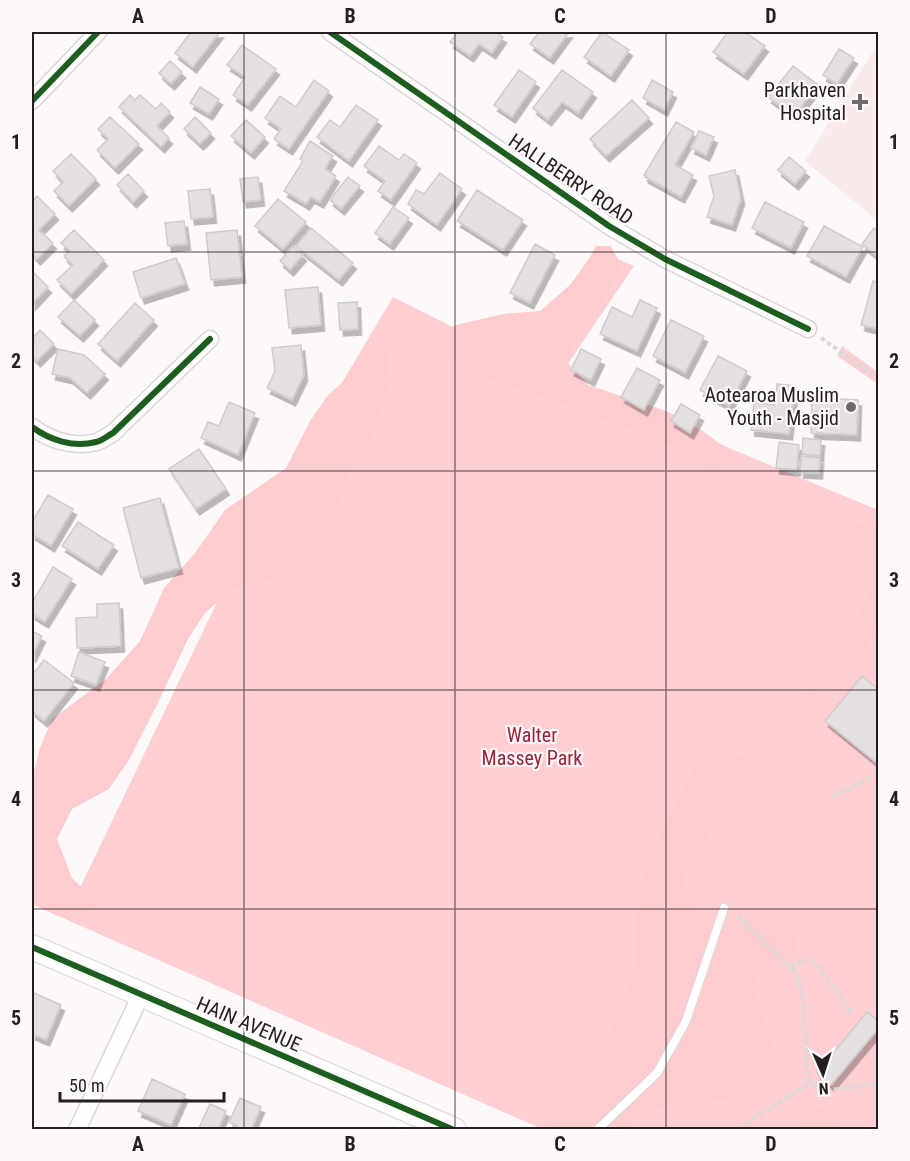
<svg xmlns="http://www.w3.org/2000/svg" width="910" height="1161" viewBox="0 0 910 1161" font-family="'Roboto Condensed',sans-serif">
  <defs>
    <filter id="shadow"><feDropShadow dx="3.5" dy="6" stdDeviation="0" flood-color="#0004"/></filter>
  </defs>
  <rect width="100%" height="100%" fill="#fef9f9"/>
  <path fill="#f9ebec" d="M878,43V221L805,161Z"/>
  <path fill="#fdcfd2" d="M597,250L634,266L559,377L878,510V1129H542L65,919L240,554L393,297L522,362Z
    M842,346L878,372V384L837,356Z"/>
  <path fill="#fccccf" d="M596,246H611L622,267L600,305L575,335L568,363L588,385L666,411L701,430L733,453L714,472L676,446L552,400L473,373L451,353L452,326L503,314L540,311L571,284L590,257Z
    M388,352L390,384L372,436L351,469L337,511L315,554L289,574L233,588L205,613L188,639L158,703L129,760L109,789L72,809L57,839L72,878L98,904L82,923L60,917L32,904V778L40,748L52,719L106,679L140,641L164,588L195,553L225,510L286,468L310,421L328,395L343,382L362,353Z
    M857,524L878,527V624L866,646L840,674L826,687L810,695L805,674C831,649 861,624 871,588C873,579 871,568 871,559C861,549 850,539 857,524Z
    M718,748L747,759L744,782L736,798L720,817L686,871L683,888L693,906L702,918L722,930L731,932L761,917L789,929L797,941L794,952L756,972L754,988L771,1044L765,1074L744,1095L716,1101L680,1102L635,1116L622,1130L557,1129L497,1096L486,1082L505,1064L534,1066H576L609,1034L623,1001L635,963L636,922L644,872L682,792L694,769Z
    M817,1107L831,1110L839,1129H799L806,1117Z"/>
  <path fill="#e5e0e0" stroke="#d0cacb" stroke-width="1.5" filter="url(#shadow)" d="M191,32H220L193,67L175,53Z
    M458,32H495L503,37L492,53L479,44L470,56L450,42Z
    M539,32H569L550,58L530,44Z
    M602,32L629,50L611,76L584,57Z
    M728,32H745L765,46L744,74L713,52Z
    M242,45L276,69L248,105L233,95L245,77L227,65Z
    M839,49L854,58L837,84L823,75Z
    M170,61L182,72L171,84L159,73Z
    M793,66L818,85L794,116L768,97Z
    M519,70L536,82L512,117L494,105Z
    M562,70L593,92L578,113L562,102L548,120L533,108Z
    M314,80L329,91L289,149L274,139L281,129L265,118L280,96L296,107Z
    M652,80L673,92L664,110L643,98Z
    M200,87L219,99L209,114L190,103Z
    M130,95L135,100L140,95L156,109L161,103L170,112L157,126L169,138L161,147L119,107Z
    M632,100L649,118L606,156L590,139Z
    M356,105L378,120L349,161L317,137L330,120L340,127Z
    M110,117L139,144L115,168L97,150L108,139L98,129Z
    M195,117L211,133L200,144L184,129Z
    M246,120L265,137L251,153L231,136Z
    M676,122L694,132L675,165L693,175L681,197L645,177L646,176L644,175Z
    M699,131L714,137L706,155L691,148Z
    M310,141L333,156L325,169L336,176L320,202L311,197L306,204L284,191L303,161L300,159Z
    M379,146L399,160L404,154L417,163L391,200L378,191L385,181L364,166Z
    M71,154L96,179L69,206L54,191L63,182L53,171Z
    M789,157L806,171L795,184L778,170Z
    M735,170L741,199L732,225L707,217L714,196L709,176Z
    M440,173L462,189L437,225L408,204L416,190L424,194Z
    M128,174L144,191L133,202L117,185Z
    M258,177L261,200L243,202L240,179Z
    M348,177L360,186L341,209L330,200Z
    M210,189L213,217L191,219L188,191Z
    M477,190L523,220L503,250L457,221Z
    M37,196L55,214L39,230L53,243L37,259L32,254V202Z
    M278,199L306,222L283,249L255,226Z
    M765,202L804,222L791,248L752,228Z
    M393,207L409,218L390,244L375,233Z
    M184,221L187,244L168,246L165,223Z
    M824,226L863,247L846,277L807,256Z
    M311,228L353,263L339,280L296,246Z
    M874,228L878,231V257L862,244Z
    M74,230L104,260L71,294L57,280L73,265L64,256L70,251L61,243Z
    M237,230L242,277L211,280L206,233Z
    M535,244L555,255L530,303L510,293Z
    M293,246L303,255L290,270L280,261Z
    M176,258L185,284L141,298L133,272Z
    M32,271L48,287L32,304Z
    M873,281L878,282V329L861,325Z
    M318,287L321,325L289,328L285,290Z
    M74,300L95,320L80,336L58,317Z
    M640,300L657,308L637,351L600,334L612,307L632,317Z
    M357,302L358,329L340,330L338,303Z
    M135,303L154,320L117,361L98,344Z
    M671,320L704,336L685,373L653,356Z
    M40,330L54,344L37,361L32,356V339Z
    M301,345L304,375L292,400L267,388L275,371L272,348Z
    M58,349L84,355L105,374L87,393L70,378L52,374Z
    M581,349L601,359L591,380L571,370Z
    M718,356L747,371L729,406L700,390Z
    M637,368L660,380L644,410L621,397Z
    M777,384L795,386L789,434L751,430L754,403L775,405Z
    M812,398L858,400L857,435L811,433Z
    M229,402L255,413L238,455L201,438L208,422L219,426Z
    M681,404L700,415L690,433L671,421Z
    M803,438L821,440L820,456L802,454Z
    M779,442L799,445L797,470L776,468Z
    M199,449L226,489L196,509L169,469Z
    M801,456L820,458L819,473L800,472Z
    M48,495L73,509L51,546L32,534V522Z
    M160,498L179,568L141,578L123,508Z
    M78,522L114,545L98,569L62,546Z
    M53,567L72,579L45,622L32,614V603Z
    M119,603L121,646L77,648L76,618L97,617V604Z
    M32,631L42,636L32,657Z
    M79,652L105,662L96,685L71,676Z
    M44,660L74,683L44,721L32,711V675Z
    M862,676L878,689V764L825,721Z
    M32,992L61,1005L46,1040L32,1034Z
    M867,1012L878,1021V1029L831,1085L817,1073Z
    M152,1079L185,1094L171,1125L138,1111Z
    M240,1098L261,1107L251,1130H244L229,1122Z
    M210,1104L226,1111L218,1130H198Z"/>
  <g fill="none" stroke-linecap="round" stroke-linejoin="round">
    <g stroke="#dbd6d6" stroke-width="10">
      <path id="lane" d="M597,1130L657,1073L686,1021L724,908"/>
    </g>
    <g stroke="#dbd6d6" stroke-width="19">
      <path id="street" d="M330,32L609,226L665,259L808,329
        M32,101L98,32
        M32,427C50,440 73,448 96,442C102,441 107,436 113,433L210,339
        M77,1130L141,995"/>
    </g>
    <g stroke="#dbd6d6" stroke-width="26">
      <path id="secondary" d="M32,947L454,1130"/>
    </g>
    <path stroke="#dad9d9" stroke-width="4" stroke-dasharray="4.5 3" stroke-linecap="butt" d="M821,338L878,378
      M833,796L878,774
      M738,916L794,970L802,993L805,1023L807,1073L813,1085L819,1088L830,1090L878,1084
      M791,967L801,962L808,960L818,965L852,1014
      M877,1039L878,1040
      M743,1130L751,1120L812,1082"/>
    <use href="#lane" stroke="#fffefe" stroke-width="8"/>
    <use href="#street" stroke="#fffefe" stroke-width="16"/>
    <use href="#secondary" stroke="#fffefe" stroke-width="24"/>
    <g stroke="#fff8f8" stroke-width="10">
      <path id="cycleway" d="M330,32L609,226L665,259L808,329
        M32,101L98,32
        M32,427C50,440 73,448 96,442C102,441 107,436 113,433L210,339
        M32,947L454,1130"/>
    </g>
    <use href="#cycleway" stroke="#1b5e20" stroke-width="6"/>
  </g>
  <path fill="none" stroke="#241e1e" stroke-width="1.5" stroke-opacity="0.55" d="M244,32V1130M455,32V1130M666,32V1130M32,252H878M32,471H878M32,690H878M32,909H878"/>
  <g fill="#706b6b" stroke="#fff8f8" stroke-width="2">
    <path d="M857 93h6v6h6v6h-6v6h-6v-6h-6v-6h6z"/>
    <circle cx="851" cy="407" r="6"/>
  </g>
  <g text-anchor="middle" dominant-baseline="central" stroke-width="4.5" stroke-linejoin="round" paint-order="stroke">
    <g font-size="20" fill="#241e1e" stroke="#fff8f8" text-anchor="end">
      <text x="846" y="90">Parkhaven<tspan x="846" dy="23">Hospital</tspan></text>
      <text x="839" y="395">Aotearoa Muslim<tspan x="839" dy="23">Youth - Masjid</tspan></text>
    </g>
    <g font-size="20" fill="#241e1e" stroke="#fff8f8">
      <text transform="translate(571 179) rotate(34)">HALLBERRY ROAD</text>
      <text transform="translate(249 1024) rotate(23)">HAIN AVENUE</text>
    </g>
    <g font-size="20" fill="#99223a" stroke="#fff8f8">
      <text x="532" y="735">Walter<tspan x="532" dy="23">Massey Park</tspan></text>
    </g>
  </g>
  <rect width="910" height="1161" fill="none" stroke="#fff8f8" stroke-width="66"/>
  <g transform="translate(823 1074) rotate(177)" stroke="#fff8f8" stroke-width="4.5" paint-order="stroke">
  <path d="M0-4.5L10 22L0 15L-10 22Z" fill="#241e1e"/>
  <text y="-9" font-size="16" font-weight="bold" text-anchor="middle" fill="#241e1e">N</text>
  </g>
  <path d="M60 1092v9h164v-9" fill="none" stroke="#241e1e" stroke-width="3"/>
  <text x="69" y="1092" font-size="18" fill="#241e1e" stroke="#fff8f8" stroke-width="4.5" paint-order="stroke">50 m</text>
  <rect x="33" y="33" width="844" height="1095" fill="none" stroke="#241e1e" stroke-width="2"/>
  <g font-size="20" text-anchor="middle" font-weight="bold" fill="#241e1e">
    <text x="138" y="23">A</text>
    <text x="350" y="23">B</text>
    <text x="560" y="23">C</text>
    <text x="771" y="23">D</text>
    <text x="16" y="149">1</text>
    <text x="894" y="149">1</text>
    <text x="16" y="368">2</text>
    <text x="894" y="368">2</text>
    <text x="16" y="587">3</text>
    <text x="894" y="587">3</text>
    <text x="16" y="806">4</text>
    <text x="894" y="806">4</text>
    <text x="16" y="1025">5</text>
    <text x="894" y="1025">5</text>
    <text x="138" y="1151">A</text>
    <text x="350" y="1151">B</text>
    <text x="560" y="1151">C</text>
    <text x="771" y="1151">D</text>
  </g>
</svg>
